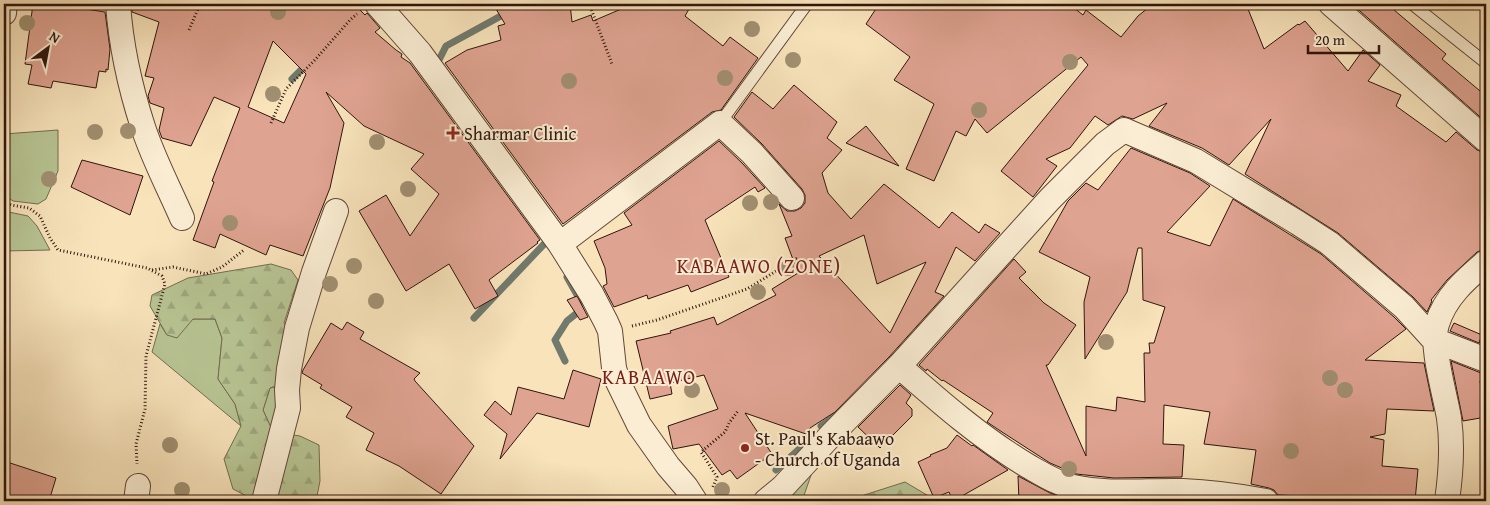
<svg xmlns="http://www.w3.org/2000/svg" width="1490" height="505" viewBox="0 0 1490 505" font-family="'Gentium Book Plus',serif">
  <defs>
    <pattern id="forest-firs" width="22" height="20" patternUnits="userSpaceOnUse" patternTransform="scale(1.25)"><rect width="22" height="20" fill="#b8c594"/><path d="M5 1l3.5 6h-7zM16 11l3.5 6h-7z" fill="#9ea87e"/></pattern>
  </defs>
  <rect width="100%" height="100%" fill="#f8e3bb"/>
  <filter id="stains"><feTurbulence type="fractalNoise" baseFrequency=".004" numOctaves="4"/><feColorMatrix values="0 0 0 0 .2 0 0 0 0 .09 0 0 0 0 .02 0 0 0 .5 -.17"/></filter>
  <radialGradient id="worn" r=".72"><stop offset=".6" stop-color="#630" stop-opacity="0"/><stop offset="1" stop-color="#630" stop-opacity=".3"/></radialGradient>
  <path fill="#b8c594" stroke="#746d50" d="M58,130V171L46,199L38,204L13,201L4,195V134Z
    M4,211L28,216L37,226L50,250L4,251Z
    M193,319H215L222,338L218,379L235,404L241,426L152,352L160,324L167,335Z
    M275,387L284,405L273,432L263,410L270,388Z
    M816,461L802,501H780Z"/>
  <path fill="url(#forest-firs)" stroke="#746d50" d="M271,264L291,270L298,280L284,323L299,344L295,379L270,388L263,410L273,432L300,436L319,445L320,481L316,501H256L233,489L224,459L241,426L235,404L218,379L222,338L215,319H193L177,338L167,335L150,306L152,295L188,278Z
    M905,482L937,501H855L858,497Z"/>
  <g fill="none" stroke-linecap="round" stroke-linejoin="round">
    <path stroke="#717a6d" stroke-width="7" d="M352,14L362,4
      M438,62L446,46L523,4
      M292,79L307,64
      M474,318L547,241
      M565,361L555,340L567,321L577,313L580,300L567,277
      M821,426L835,416
      M776,470L808,441"/>
  </g>
  <path fill="#dfa391" stroke="#30150c" fill-rule="evenodd" d="M33,4H53L105,12L110,49L108,70L106,69V72L99,71L96,88L53,81L51,88L28,84L32,65L25,64Z
    M132,4H354L365,15L367,13L380,28L375,32L396,50L402,54L401,57L410,63L540,240L537,242L538,243L489,280L498,296L475,309L449,264L406,291L359,211L386,195L410,236L439,194L411,169L424,154L364,126L326,92L344,123L330,188L303,256L270,245L266,255L220,234L215,248L193,240L214,182L212,181L240,108L214,97L191,146L162,138L159,130L164,108L150,103L148,96L154,78L145,76L159,22L132,12ZM273,41L306,74L284,123L248,107Z
    M493,4H570L572,22L591,15L593,21L633,4H692L685,16L723,46L730,37L758,58L721,110L712,112L563,224L445,63L467,50L501,40L498,26L505,24Z
    M879,4H1069L1083,15L1086,10L1121,37L1138,16L1153,4H1246L1264,49L1298,24L1299,25L1305,21L1348,71L1363,50L1380,65L1368,81L1401,95L1396,106L1446,142L1456,132L1477,150L1486,153V246L1485,249L1477,252L1447,280L1431,300L1432,301L1427,312L1413,297L1338,233L1245,174L1271,119L1229,165L1202,148L1149,126L1167,103L1133,119L1122,116L1108,125L1095,116L1070,148L1046,159L1057,166L1033,197L1001,171L1088,65L1081,57L987,133L975,119L966,136L956,131L934,181L906,169L934,104L894,80L910,57L866,24Z
    M1352,4H1387L1446,54L1442,59L1486,96V122Z
    M794,85L837,122L827,138L842,150L822,173L828,193L851,219L884,184L939,228L952,212L979,233L985,224L1000,233L975,261L956,247L935,292L944,296L889,357L835,412L810,428L806,434L745,413L772,454L737,479L730,470L722,475L699,444L673,449L668,426L718,409L704,375L670,383L672,394L650,399L636,341L671,333L670,331L714,317L717,325L776,295L772,289L798,273L785,238L792,236L779,204L787,211H795L801,208L805,203V195L802,189L762,144L734,117L752,92L773,109ZM864,235L877,284L926,262L890,333L819,256Z
    M866,126L899,166L846,143Z
    M719,141L742,163L765,188L758,192L755,187L705,220L729,277L691,292L688,285L648,299L647,295L614,307L603,286L607,284L605,268L594,241L632,225L624,213Z
    M1131,148L1190,173L1210,186L1167,232L1210,246L1233,199L1321,254L1394,317L1406,329L1365,360L1424,363L1434,411L1387,409L1385,434L1370,437L1384,440L1382,466L1418,469L1415,501H1353V498L1278,495L1274,490L1269,488L1251,484L1256,450L1204,444L1210,412L1164,405L1163,444L1184,445L1182,477L1114,478L1076,474L1050,463L1002,432L987,422L993,413L943,380L942,381L927,369L926,371L919,365L1014,259L1026,272L1019,278L1044,303L1076,325L1048,365H1046L1086,456V406L1116,411L1117,397L1145,402L1144,353H1150L1149,343H1154L1165,307L1143,300L1142,248H1138L1127,292L1085,359L1084,302L1090,277L1039,252L1068,201L1086,183L1098,190Z
    M82,160L143,176L130,215L71,187Z
    M577,296L588,317L580,320L567,300Z
    M347,322L364,332L360,339L420,373L414,379L415,381L474,446L441,494L399,466L366,450L374,433L346,417L352,407L320,388L322,385L302,373L303,370L331,323L342,330Z
    M1454,323L1482,335L1479,343L1450,331Z
    M1451,361L1481,373H1486V377L1480,381L1486,417L1463,421Z
    M573,370L601,379L589,427L537,413L500,459L507,434L484,415L495,401L511,415L518,387L564,399Z
    M900,385L911,395L906,403L912,409V416L880,448L858,427Z
    M957,435L972,446L973,445L1008,470L953,501L949,492L934,498L918,462L931,456L930,455L947,448Z
    M4,461L56,478L49,501H4Z
    M1018,476L1050,493L1075,501H1019Z"/>
  <g fill="none" stroke-linecap="round" stroke-linejoin="round">
    <g stroke="#624838" stroke-width="13">
      <path id="lane" d="M1412,4L1486,63
        M720,123L807,4"/>
    </g>
    <g stroke="#624838" stroke-width="26">
      <path id="street" d="M118,4C121,46 130,87 143,127C153,158 169,188 182,218
        M377,4L420,53L560,244L592,295L606,322L610,331L614,368L618,382L639,425L668,466L686,487L695,501
        M1331,4L1486,140
        M4,13L5,4
        M560,244L720,123L752,153L792,198
        M899,366L1050,199L1105,144L1124,130L1196,161L1298,223L1329,243L1404,307L1434,340L1486,360
        M136,501L138,486
        M264,501L288,408L287,390L289,369L297,328L314,272L336,211
        M766,501L783,487L832,434L899,366C940,402 981,438 1028,466C1042,474 1056,483 1073,487C1109,495 1146,490 1183,491C1210,492 1239,496 1266,501
        M1447,501C1451,473 1453,446 1449,418C1445,394 1430,344 1437,324C1445,297 1466,279 1486,262"/>
    </g>
    <path stroke="#30150c" stroke-width="3" stroke-dasharray="1 2.5" stroke-linecap="butt" d="M577,4L590,6L612,64
      M189,30L200,4
      M271,123L286,89L314,61L350,20L357,14
      M4,201L11,205L29,208L40,216L50,238L58,250L147,268L162,276L165,284L146,356L145,409L136,444L137,464
      M152,270L173,267L206,274L222,267L244,250
      M632,326L657,320L747,289L799,257
      M713,487L717,477L701,452L725,432L729,423L738,411"/>
    <use href="#lane" stroke="#faedd3" stroke-width="11"/>
    <use href="#street" stroke="#faedd3" stroke-width="24"/>
  </g>
  <g fill="#a18f71">
    <circle cx="278" cy="12" r="8"/>
    <circle cx="27" cy="23" r="8"/>
    <circle cx="752" cy="29" r="8"/>
    <circle cx="793" cy="60" r="8"/>
    <circle cx="1070" cy="62" r="8"/>
    <circle cx="725" cy="78" r="8"/>
    <circle cx="569" cy="81" r="8"/>
    <circle cx="273" cy="94" r="8"/>
    <circle cx="979" cy="110" r="8"/>
    <circle cx="128" cy="131" r="8"/>
    <circle cx="95" cy="132" r="8"/>
    <circle cx="377" cy="142" r="8"/>
    <circle cx="49" cy="179" r="8"/>
    <circle cx="408" cy="189" r="8"/>
    <circle cx="771" cy="202" r="8"/>
    <circle cx="750" cy="203" r="8"/>
    <circle cx="230" cy="223" r="8"/>
    <circle cx="354" cy="266" r="8"/>
    <circle cx="788" cy="268" r="8"/>
    <circle cx="330" cy="284" r="8"/>
    <circle cx="758" cy="292" r="8"/>
    <circle cx="376" cy="301" r="8"/>
    <circle cx="1106" cy="342" r="8"/>
    <circle cx="1330" cy="378" r="8"/>
    <circle cx="692" cy="390" r="8"/>
    <circle cx="1345" cy="390" r="8"/>
    <circle cx="170" cy="445" r="8"/>
    <circle cx="1291" cy="451" r="8"/>
    <circle cx="1069" cy="469" r="8"/>
    <circle cx="182" cy="490" r="8"/>
    <circle cx="722" cy="490" r="8"/>
  </g>
  <g fill="#8f2418" stroke="#faedd3" stroke-width="2">
    <path d="M450.5 125.5h5v5h5v5h-5v5h-5v-5h-5v-5h5z"/>
    <circle cx="745" cy="448" r="5"/>
  </g>
  <g text-anchor="middle" dominant-baseline="central" stroke-width="4" stroke-linejoin="round" paint-order="stroke">
    <g font-size="18" fill="#30150c" stroke="#faedd3" text-anchor="start">
      <text x="464" y="133">Sharmar Clinic</text>
      <text x="755" y="438">St. Paul's Kabaawo<tspan x="755" dy="21">- Church of Uganda</tspan></text>
    </g>
    <g font-size="20" letter-spacing="1" fill="#7a1f14" stroke="#faedd3">
      <text x="759" y="265">KABAAWO (ZONE)</text>
      <text x="649" y="376">KABAAWO</text>
    </g>
  </g>
  <rect width="1490" height="505" fill="none" stroke="#f8e3bb" stroke-width="20"/>
  <rect x="5" y="5" width="1480" height="495" fill="none" stroke="#30150c" stroke-width="2.5"/>
  <rect x="10" y="10" width="1470" height="485" fill="none" stroke="#30150c"/>
  <g transform="translate(48 48) rotate(32)" stroke="#faedd3" stroke-width="4" paint-order="stroke">
  <path d="M0-4L9 19L0 12L-9 19Z" fill="#30150c"/>
  <text y="-8" font-size="14" font-weight="bold" text-anchor="middle" fill="#30150c">N</text>
  </g>
  <path d="M1308 45v8h71v-8" fill="none" stroke="#30150c" stroke-width="2.5"/>
  <text x="1315" y="45" font-size="15" fill="#30150c" stroke="#faedd3" stroke-width="4" paint-order="stroke">20 m</text>
  <rect width="100%" height="100%" filter="url(#stains)"/>
  <rect width="100%" height="100%" fill="url(#worn)"/>
</svg>
